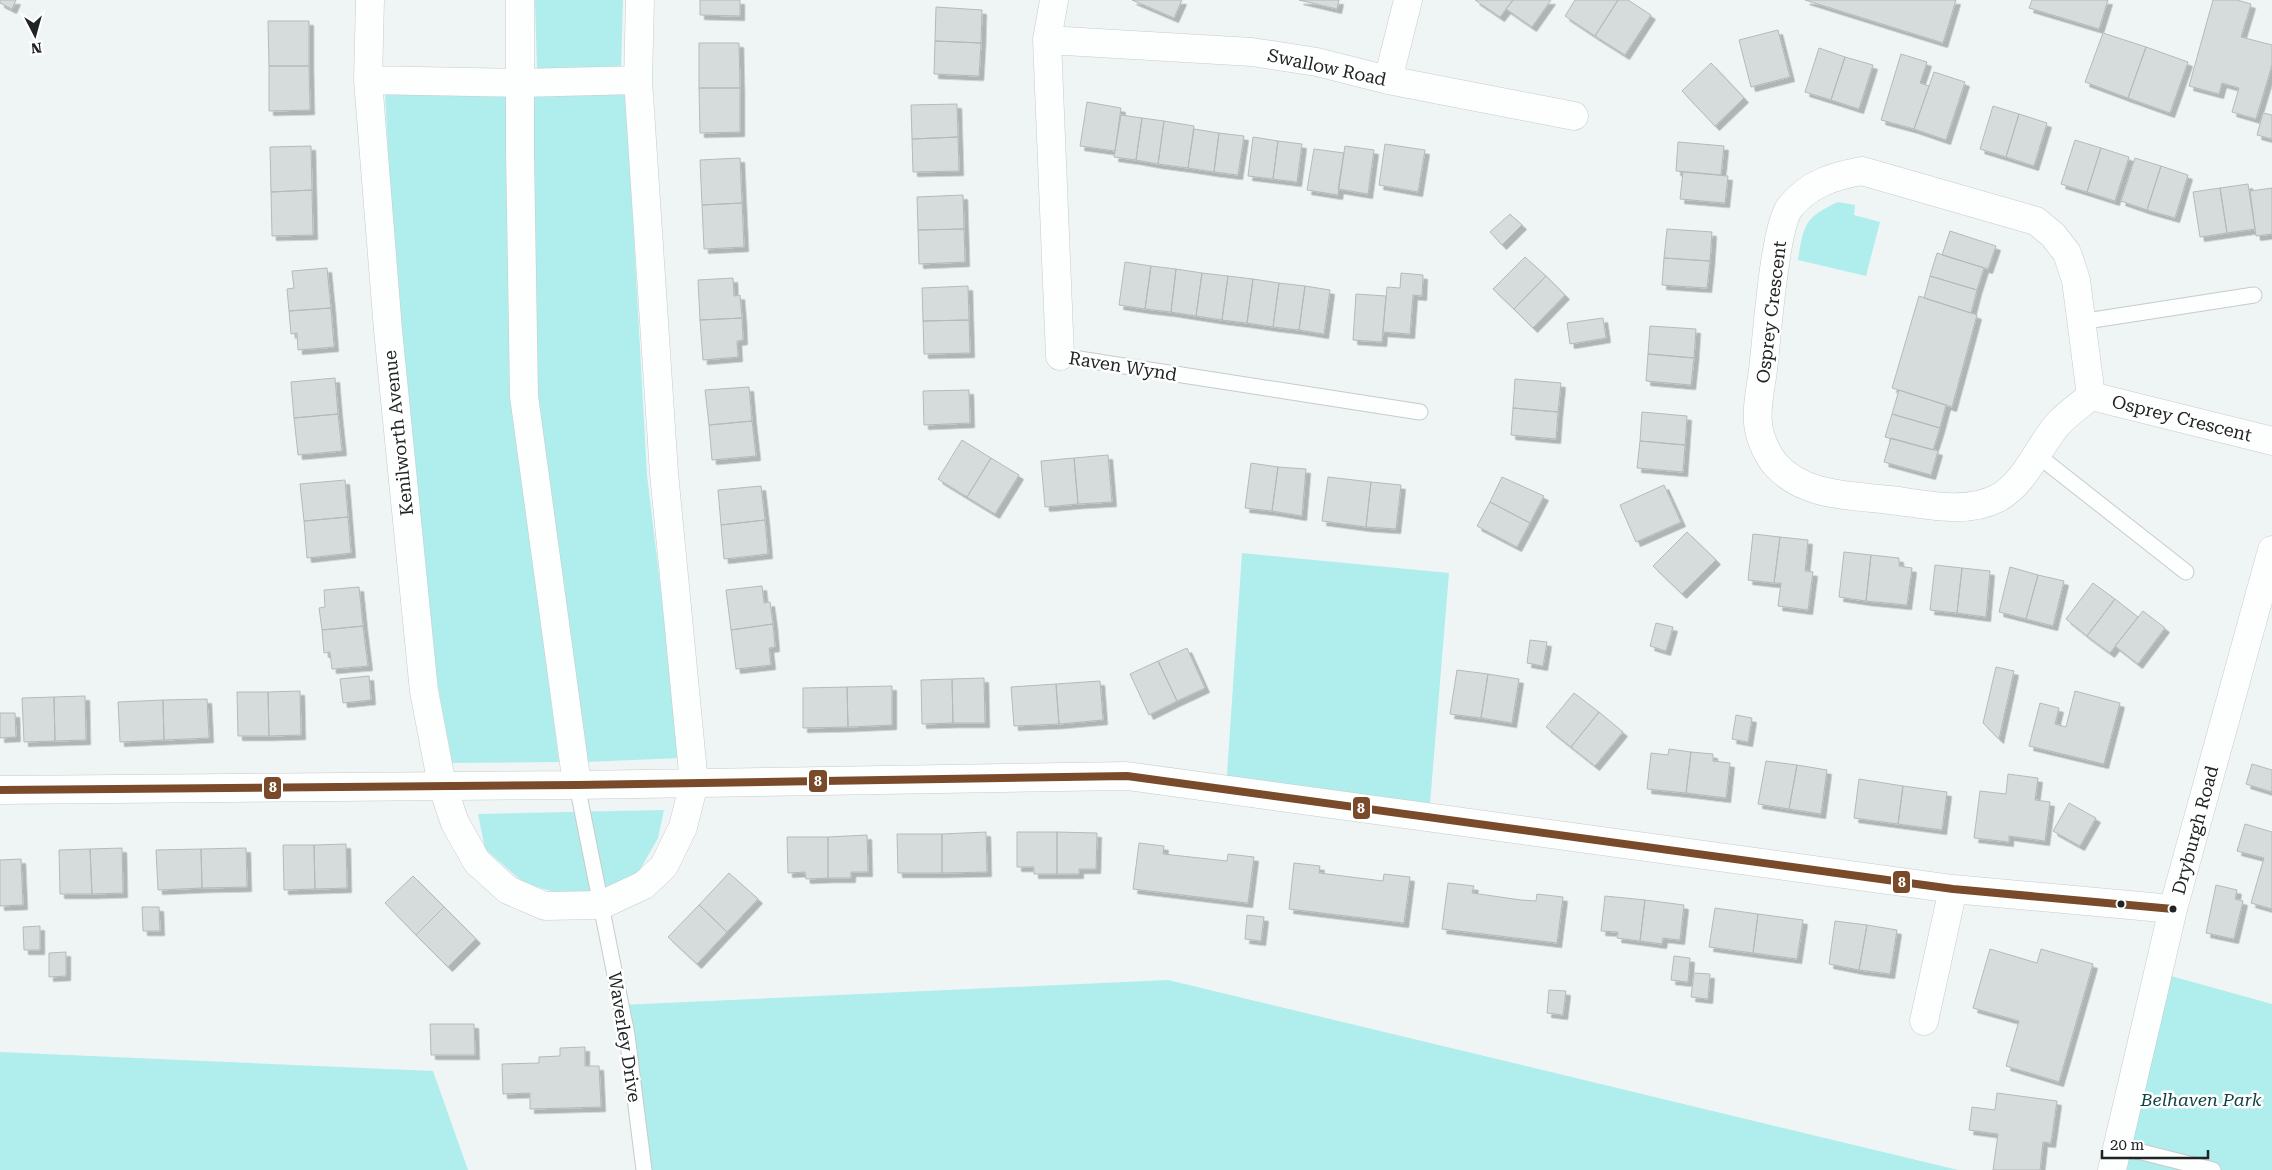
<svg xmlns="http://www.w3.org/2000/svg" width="2272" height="1170" viewBox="0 0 2272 1170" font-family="'Roboto Serif',serif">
  <defs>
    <filter id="shadow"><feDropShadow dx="4.5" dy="4.5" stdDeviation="0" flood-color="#0004"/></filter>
  </defs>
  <rect width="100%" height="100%" fill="#eff5f5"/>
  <path fill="#b0eded" d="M535,0H623L621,69L537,70Z
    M385,93L509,95L512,400L559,762L452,763L438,686L398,332Z
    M626,94L647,475L681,758L585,762L535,396L531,97Z
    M1838,202L1855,205L1854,215L1880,222L1866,276L1798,260C1804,224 1804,218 1838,202Z
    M1242,553L1449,573L1429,816L1226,789Z
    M664,810L658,838L637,875L618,885L584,895L558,893L524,883L485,849L478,814Z
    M2160,973L2272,1004V1170H2112Z
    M1168,980L1958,1170H644L621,1005Z
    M0,1052L433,1071L468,1170H0Z"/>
  <path fill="#d6dbdb" stroke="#b5b9b9" filter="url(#shadow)" d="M0,0H16L12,9L0,3Z
    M700,0H740V16L700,15Z
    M1132,0H1182L1174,18Z
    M1299,0H1339L1337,9Z
    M1475,0H1513L1500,17Z
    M1513,0H1551L1532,27L1506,9Z
    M1575,0H1618L1595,36L1565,16Z
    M1618,0H1628L1651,15L1625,55L1595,36Z
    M1805,0H1956L1943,43Z
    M2032,0H2108L2099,29L2029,8Z
    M2213,0H2237L2251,4L2241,37L2272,45V65L2256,119L2232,112L2239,88L2222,83L2219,94L2189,86Z
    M936,7L982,10L981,43L935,41Z
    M268,21H309V66H269Z
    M1778,30L1790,77L1751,87L1739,40Z
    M2103,33L2146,47L2128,98L2085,82Z
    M935,41L981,43L979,76L934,74Z
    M699,43H739L740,88H699Z
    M2146,47L2188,62L2170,113L2128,98Z
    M1819,48L1845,57L1831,100L1805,92Z
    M1901,54L1927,62L1920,83L1929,86L1914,129L1881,120Z
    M1845,57L1873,65L1859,109L1831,100Z
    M1711,63L1744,98L1715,126L1682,91Z
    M269,66H309L310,110L269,111Z
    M1934,72L1965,82L1946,140L1914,129Z
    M699,88H740V132L700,133Z
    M1087,102L1121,108L1115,151L1080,146Z
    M957,104L958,137L912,139L911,105Z
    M1993,106L2019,114L2006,157L1980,149Z
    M2263,113L2272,115V139L2257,135Z
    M2019,114L2047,123L2034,166L2006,157Z
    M1121,115L1142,118L1136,160L1114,157Z
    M1142,118L1164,121L1158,164L1136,160Z
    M1164,121L1194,126L1188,168L1158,164Z
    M1194,129L1219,133L1214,172L1188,168Z
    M1219,133L1244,136L1238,175L1214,172Z
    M958,137L959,171L913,172L912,139Z
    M1253,137L1278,141L1273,179L1248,176Z
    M2075,140L2101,148L2087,192L2061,184Z
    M1278,141L1302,144L1297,182L1273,179Z
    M1678,142L1724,146L1721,175L1676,171Z
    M1385,144L1425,150L1418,192L1379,185Z
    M311,146L312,190L271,192L270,147Z
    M1345,146L1374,150L1368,194L1338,189Z
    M2101,148L2129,157L2115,201L2087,192Z
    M1314,149L1344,153L1338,195L1307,190Z
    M740,158L742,203L702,205L700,160Z
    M2135,158L2161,166L2147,210L2121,201Z
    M2161,166L2188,175L2175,218L2147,210Z
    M1683,172L1728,176L1725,203L1680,199Z
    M2248,184L2255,229L2227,233L2220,188Z
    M2220,188L2227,233L2200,237L2193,192Z
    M2272,188V234L2256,236L2250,191Z
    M312,190L313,235L272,236L271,192Z
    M963,195L964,229L918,230L917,197Z
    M742,203L744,247L704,249L702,205Z
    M1510,214L1522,225L1502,245L1490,232Z
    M964,229L965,262L919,264L918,230Z
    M1667,229L1712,232L1710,261L1664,258Z
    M1950,231L1996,246L1988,269L1942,255Z
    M1937,253L1984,268L1977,290L1930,276Z
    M1525,257L1546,276L1514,309L1493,289Z
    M1664,258L1710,261L1707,288L1662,285Z
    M1125,262L1151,266L1145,309L1119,305Z
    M1151,266L1176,269L1171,312L1145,309Z
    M327,268L331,308L289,311L287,289L294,288L292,271Z
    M1176,269L1202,273L1196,316L1171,312Z
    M1202,273L1228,276L1222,320L1196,316Z
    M1401,273L1423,275L1422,296L1413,295L1410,334L1383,332L1387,287L1400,288Z
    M1228,276L1253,279L1247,323L1222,320Z
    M1546,276L1565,295L1533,328L1514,309Z
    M1930,276L1977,290L1971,313L1924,298Z
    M733,278L734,296L740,295L742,318L700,320L698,280Z
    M1253,279L1279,283L1273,327L1247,323Z
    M1279,283L1305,286L1299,330L1273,327Z
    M968,286L969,320L923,321L922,288Z
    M1305,286L1330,290L1324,334L1299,330Z
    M1356,294L1386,296L1382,342L1353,340Z
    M1919,296L1977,315L1952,407L1892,388Z
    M331,308L334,347L298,350L297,333L291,334L289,311Z
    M742,318L743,340L737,341L738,357L703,360L700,320Z
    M1603,318L1606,338L1570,344L1567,323Z
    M969,320L970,353L924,354L923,321Z
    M1650,326L1696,329L1694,358L1648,354Z
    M1648,354L1694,358L1691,385L1646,381Z
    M335,378L338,414L294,418L291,382Z
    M1515,379L1561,383L1558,412L1513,408Z
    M749,387L752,421L709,425L705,390Z
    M969,390L970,423L924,425L923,391Z
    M1899,390L1946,405L1940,428L1892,414Z
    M1513,408L1558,412L1556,439L1511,435Z
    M1642,412L1687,416L1685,445L1640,441Z
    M338,414L342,451L298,455L294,418Z
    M1892,414L1940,428L1933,450L1885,437Z
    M752,421L756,456L712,460L709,425Z
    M1891,438L1938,451L1931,475L1884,462Z
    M962,440L991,458L967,497L938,479Z
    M1640,441L1685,445L1683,472L1637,468Z
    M1108,455L1112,502L1078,504L1074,458Z
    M991,458L1019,475L995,514L967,497Z
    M1074,458L1078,504L1045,507L1041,461Z
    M1251,463L1278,467L1272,511L1245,508Z
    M1278,467L1306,469L1302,516L1272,511Z
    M1328,477L1371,482L1366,527L1322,521Z
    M1502,477L1544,496L1530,523L1490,502Z
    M345,480L348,517L304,521L300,484Z
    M1371,482L1401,485L1396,529L1366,527Z
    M1664,485L1681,522L1636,542L1620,505Z
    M761,486L765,520L721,525L718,490Z
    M1490,502L1530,523L1517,547L1477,526Z
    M348,517L351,553L307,558L304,521Z
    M765,520L768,554L724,559L721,525Z
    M1687,532L1716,560L1682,594L1653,566Z
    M1753,534L1780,537L1774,583L1748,580Z
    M1780,537L1808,540L1805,571L1813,572L1808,610L1778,606L1781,583H1774Z
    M1844,552L1871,555L1866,601L1839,597Z
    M1871,555L1899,558V566L1912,568L1907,605L1866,601Z
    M1935,565L1962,568L1957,613L1930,610Z
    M2010,567L2038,575L2026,619L1999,612Z
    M1962,568L1990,571L1986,617L1957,613Z
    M2038,575L2064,581L2053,626L2026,619Z
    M2093,583L2115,599L2087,636L2066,619Z
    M762,586L764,603L770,602L773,624L731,630L726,590Z
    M359,587L363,626L322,630L319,608L325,607L324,590Z
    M2115,599L2138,617L2110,653L2087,636Z
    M2143,611L2165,628L2138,664L2115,646Z
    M1656,623L1673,627L1666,651L1650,646Z
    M773,624L775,647L769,648L771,665L736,669L731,630Z
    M363,626L368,666L332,669L330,652L324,653L322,630Z
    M1530,640L1547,642L1543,666L1527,663Z
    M1187,648L1205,688L1177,701L1158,661Z
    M1158,661L1177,701L1149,715L1130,674Z
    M1996,667L2014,671L1999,739L1983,723Z
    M1457,670L1488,674L1481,718L1450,714Z
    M1488,674L1519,679L1512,723L1481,718Z
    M369,676L371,700L343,703L340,679Z
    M984,678L985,723H953L952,679Z
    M952,679L953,723L922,724L921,680Z
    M1100,681L1103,720L1059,724L1056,684Z
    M1056,684L1059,724L1014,726L1011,687Z
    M892,686V725L848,727L847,687Z
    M847,687L848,727L803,728V688Z
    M300,691L301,735L269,736L268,692Z
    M2075,691L2120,703L2104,764L2029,746L2040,703L2059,708L2055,724L2066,727Z
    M237,692H268L269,736H238Z
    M1574,693L1599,712L1571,747L1546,727Z
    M85,696L86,740L55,741L54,697Z
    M54,697L55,741L24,742L22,698Z
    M207,699L209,738L164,740L163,700Z
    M163,700L164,740L120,742L118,702Z
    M1599,712L1623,732L1595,766L1571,747Z
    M0,713H15L16,737L0,738Z
    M1736,715L1752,718L1748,742L1732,739Z
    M1669,749L1691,752L1686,793L1647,789L1651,753L1668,755Z
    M1691,752L1713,754V761L1730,763L1726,798L1686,793Z
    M1766,761L1797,765L1789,809L1758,804Z
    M2252,764L2272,770V792L2246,784Z
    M1797,765L1827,770L1821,814L1789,809Z
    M2008,774L2038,778L2035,800L2050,802L2045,841L2009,836V842L1974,838L1980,791L2006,794Z
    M1859,779L1903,786L1898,824L1854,818Z
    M1903,786L1947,792L1942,830L1898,824Z
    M2069,803L2096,818L2080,846L2053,831Z
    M2245,824L2272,832V909L2251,903L2264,858L2237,851Z
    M986,832L987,872L942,873V834Z
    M1017,832H1057V874H1034V867H1017Z
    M1057,832L1097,833L1096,869H1079V874H1057Z
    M897,834H942V873H898Z
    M867,835L868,872H851V878H828V837Z
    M787,837H828V878L806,879L805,872L788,873Z
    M1139,843L1164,846L1163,854L1227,861L1228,854L1254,857L1248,903L1133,889Z
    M346,844L347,888L315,889L314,845Z
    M283,845H314L315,889L284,890Z
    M122,848L123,893L92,894L90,849Z
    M246,848L247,887L202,888L201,849Z
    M90,849L92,894H60L59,850Z
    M201,849L202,888L158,890L156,850Z
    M21,859L23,905L0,906V860Z
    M1294,863L1320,866L1319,873L1383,881L1384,874L1410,877L1404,923L1289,909Z
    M729,873L758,899L727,932L699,905Z
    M413,876L444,907L416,935L385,903Z
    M1448,883L1474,886L1472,893L1521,900L1536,901L1537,894L1563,897L1557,943L1442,929Z
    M2216,885L2237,890L2235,899L2243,901L2234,939L2206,933Z
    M1605,896L1645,900L1640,941L1617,938L1618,932L1601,931Z
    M1645,900L1684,905L1680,940L1663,938L1662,944L1640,941Z
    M699,905L727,932L697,964L668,937Z
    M142,907H159L160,931H143Z
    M444,907L476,939L448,967L416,935Z
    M1715,908L1758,914L1753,953L1709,947Z
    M1758,914L1803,920L1797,959L1753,953Z
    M1247,915L1264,917L1261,941L1245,939Z
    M1835,921L1867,925L1859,970L1829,964Z
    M1867,925L1897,930L1890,974L1859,970Z
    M40,926V950H24L23,927Z
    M1990,949L2037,963L2041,949L2093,964L2059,1082L2006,1066L2019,1021L1973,1008Z
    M66,952V976L49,977V953Z
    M1674,956L1690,958L1688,982L1671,980Z
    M1694,973L1710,974L1708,999L1691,997Z
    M1549,990L1566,991L1563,1015L1547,1013Z
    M430,1024H474L475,1055H431Z
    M585,1047V1066H599L601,1107L530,1109V1093L503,1094L502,1064L539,1063V1057L560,1056V1048Z
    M1997,1093L2057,1101L2051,1143L2043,1142L2040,1170H1993L1998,1134L1969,1130L1972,1107L1995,1110Z"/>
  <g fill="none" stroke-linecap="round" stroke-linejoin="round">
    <g stroke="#c6cbcb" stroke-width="17">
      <path id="lane" d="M2080,322L2254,295
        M1060,356L1420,412
        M2036,454L2186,572
        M577,785L627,1035L644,1170
        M2118,1146L2213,1170"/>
    </g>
    <g stroke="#c6cbcb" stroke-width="29">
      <path id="street" d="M370,0L368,80L388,330L424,691L442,785L455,823L477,862L508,890L545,906L601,905L644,885L664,866L683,827L694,783L664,473L638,80L640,0
        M520,0V152L524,396L577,785
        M1054,0L1047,40L1060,356
        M1047,40L1252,52L1317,62L1388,80L1574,116
        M368,80L521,83L638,80
        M1388,80L1408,0
        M1862,171L2036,221L2053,235L2067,253L2076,280L2091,396C2080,405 2067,414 2057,425C2037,449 2026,482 1998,498C1965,515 1925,504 1890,500C1850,495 1804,497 1775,464C1766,453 1759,436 1758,423C1756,406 1761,386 1763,370C1767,338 1774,228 1790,207C1810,183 1834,176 1862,171Z
        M2091,396L2272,441
        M0,790L577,785L1127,776L1953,889L2173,909
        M1924,1021L1953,889"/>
    </g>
    <g stroke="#c6cbcb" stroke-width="29">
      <path id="secondary" d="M2112,1170L2173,909L2272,550"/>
    </g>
    <use href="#lane" stroke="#fdfefe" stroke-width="15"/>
    <use href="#street" stroke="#fdfefe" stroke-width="28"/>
    <use href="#secondary" stroke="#fdfefe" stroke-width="28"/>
    <g stroke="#fff" stroke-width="11">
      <path id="bus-1" d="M0,790L577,785L1127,776L1953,889L2173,909"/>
    </g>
    <use href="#bus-1" stroke="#7a4b2a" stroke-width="8"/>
  </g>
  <g fill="#212424" stroke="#fff" stroke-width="2">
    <circle cx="2121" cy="904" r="4.5"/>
    <circle cx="2173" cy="909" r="4.5"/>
  </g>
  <g text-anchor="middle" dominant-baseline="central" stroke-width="5" stroke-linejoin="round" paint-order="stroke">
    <g font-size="18" fill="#212424" stroke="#fff">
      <text transform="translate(1327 67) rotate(12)">Swallow Road</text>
      <text transform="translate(1771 312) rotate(-83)">Osprey Crescent</text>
      <text transform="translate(1123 366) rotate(9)">Raven Wynd</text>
      <text transform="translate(2182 418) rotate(14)">Osprey Crescent</text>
      <text transform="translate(398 433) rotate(-96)">Kenilworth Avenue</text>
      <text transform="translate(2195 830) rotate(-75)">Dryburgh Road</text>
      <text transform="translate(625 1037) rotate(81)">Waverley Drive</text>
    </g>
    <g font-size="18" font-style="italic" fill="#114344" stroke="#fff">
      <text x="2201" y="1099">Belhaven Park</text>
    </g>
  </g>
  <g stroke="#fff" stroke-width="2">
    <rect x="808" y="769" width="20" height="24" rx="5" fill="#7a4b2a"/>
    <rect x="263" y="776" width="19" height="24" rx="5" fill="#7a4b2a"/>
    <rect x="1352" y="796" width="19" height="24" rx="5" fill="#7a4b2a"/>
    <rect x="1892" y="870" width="19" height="24" rx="5" fill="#7a4b2a"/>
  </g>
  <g font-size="14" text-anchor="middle" font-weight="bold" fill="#fff">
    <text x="818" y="786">8</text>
    <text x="273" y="792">8</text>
    <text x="1361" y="813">8</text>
    <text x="1902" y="887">8</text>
  </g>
  <g transform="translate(35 35) rotate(174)" stroke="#ffffff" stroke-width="4" paint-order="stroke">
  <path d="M0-4L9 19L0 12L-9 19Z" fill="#212424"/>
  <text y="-8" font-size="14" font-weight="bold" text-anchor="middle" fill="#212424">N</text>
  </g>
  <path d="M2102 1150v8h106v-8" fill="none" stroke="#212424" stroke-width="2.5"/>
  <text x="2110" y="1150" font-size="15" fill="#212424" stroke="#ffffff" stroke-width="4" paint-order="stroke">20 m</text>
</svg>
